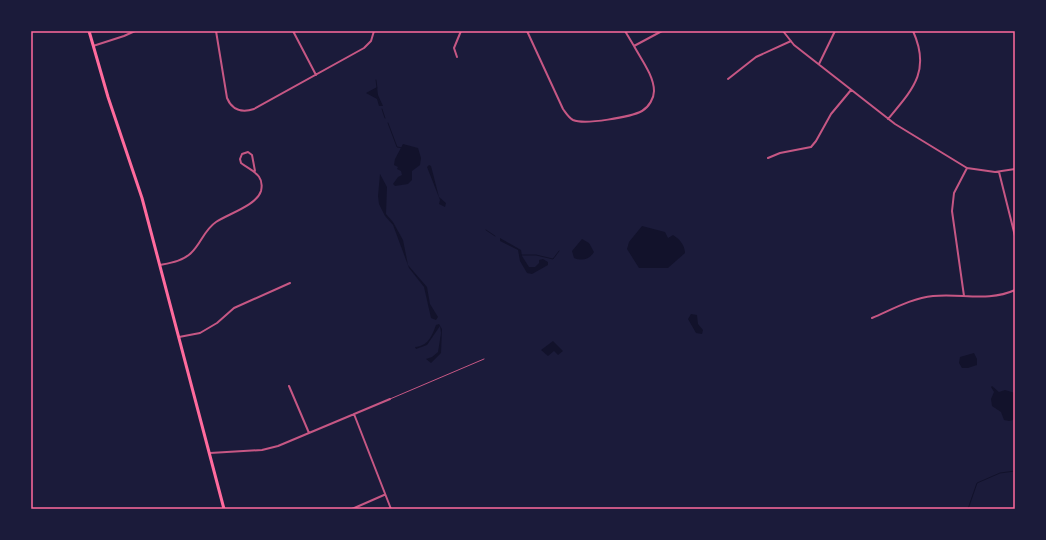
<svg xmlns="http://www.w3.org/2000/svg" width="1046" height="540" viewBox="0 0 1046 540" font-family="'DejaVu Sans',sans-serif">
  <rect width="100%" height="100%" fill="#1b1b3a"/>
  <path fill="#12122b" d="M377,87L378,95L383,106H379L377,99L366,93Z
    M403,144L418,148L421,158L420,165L412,171V180L408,184L395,186L393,184L398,177L402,175L401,171L397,169L398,167L394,165L395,159Z
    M429,165L431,166L439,197L446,203L445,207L439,204L440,200L427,167Z
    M380,174L387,187L386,214L393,222L403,240L408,265L427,287L430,304L438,317L436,320L431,318L424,287L409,268L393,225L385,216L379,204L378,196Z
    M642,226L665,232L668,238L673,235C680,239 685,246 685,253L668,268H639L627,249L629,242Z
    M500,238L521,250L522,256L529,267H535L539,263V260L543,259L548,262V265L532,274L527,273L520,261L518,250L500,241Z
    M582,239L589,243L594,252C589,260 582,261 574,258L572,251Z
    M691,314L697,315L698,324L703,330L702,334L696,333L688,319Z
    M439,324L442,329L441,353L431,363L426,359L432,357L438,352L441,333L440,326L427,345L416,349L415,347C428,346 432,336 436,325Z
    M553,341L563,351L558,355L554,351L548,356L541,350Z
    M974,353L977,359V365L968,368H962L959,363L960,357Z
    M992,386L999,392L1005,390L1015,393V416L1013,420L1009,421L1004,420L1001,412L992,406L991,399L994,392L991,387Z"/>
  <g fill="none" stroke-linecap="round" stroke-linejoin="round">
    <path stroke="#12122b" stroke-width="1" d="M376,80L377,88
      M382,109L385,118
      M388,123L397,147L403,148
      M486,230L495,236
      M522,255H536L553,259L559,251
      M968,509L977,483L1000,473L1015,471"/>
    <path stroke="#c65784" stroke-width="1" d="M390,399L484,359"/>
    <path stroke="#c65784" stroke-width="2" d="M216,31L227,98C232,110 242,113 254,109L364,48L371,41L374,31
      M293,31L316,75
      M527,31L563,109C566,113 569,118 573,120C585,125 631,117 642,111C649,107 654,98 654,91C654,76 641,59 634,46
      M625,31L634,46L662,31
      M783,31L794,45L895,124L967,168L995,172L1015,169
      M93,46L124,36L135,31
      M457,57L454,48L461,31
      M819,64L835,31
      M728,79L756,57L791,41
      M888,119C913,89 931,71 913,31
      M768,158L780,153L811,147L816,141L831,114L851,90
      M999,172L1015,236
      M160,265C170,263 183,261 191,253C201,244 204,230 216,222C228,214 257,205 261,191C265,174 251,171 241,163L240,159L242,154L248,152L252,155L255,171
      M964,296L952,211L954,193L967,168
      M872,318C891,310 912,298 933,296C960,293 989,302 1015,290
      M179,337L200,333L217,323L234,308L290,283
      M289,386L309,433
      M354,414L391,509
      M210,453L262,450L278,446L390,399
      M352,509L384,495"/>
    <path stroke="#ff6b9d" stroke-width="3" d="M89,31L108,97L142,198L224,509"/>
  </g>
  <rect width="1046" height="540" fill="none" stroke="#1b1b3a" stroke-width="64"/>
  <rect x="32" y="32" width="982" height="476" fill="none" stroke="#ff6b9d" stroke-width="1.5"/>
</svg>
